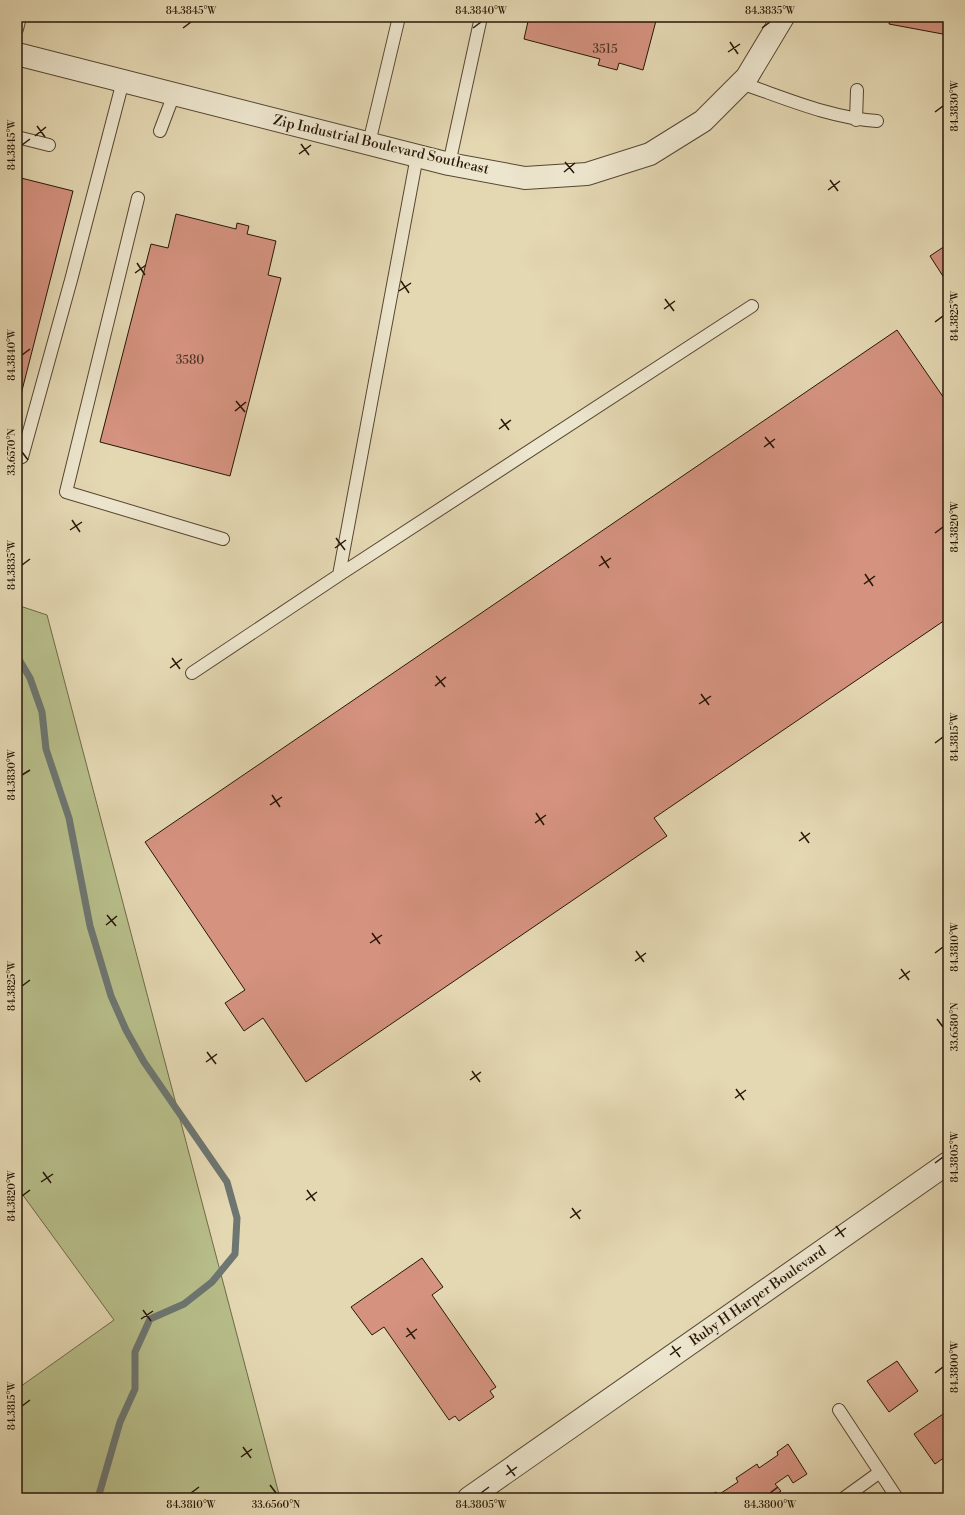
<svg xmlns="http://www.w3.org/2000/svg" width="965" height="1515" viewBox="0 0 965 1515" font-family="'Libre Bodoni',serif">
  <rect width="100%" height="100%" fill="#e4d8b3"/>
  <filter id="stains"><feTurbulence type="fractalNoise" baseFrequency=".005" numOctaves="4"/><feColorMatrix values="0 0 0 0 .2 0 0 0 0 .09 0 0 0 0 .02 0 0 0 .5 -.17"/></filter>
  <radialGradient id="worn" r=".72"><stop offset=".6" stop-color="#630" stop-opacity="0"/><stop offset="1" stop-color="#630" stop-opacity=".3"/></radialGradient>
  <path fill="#b7be8a" stroke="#6f6a48" d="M17,605L47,615L280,1498H17V1389L114,1320L17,1187Z"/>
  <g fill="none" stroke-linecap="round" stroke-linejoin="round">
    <path stroke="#6d7671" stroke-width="7" d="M17,656L30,678L42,712L46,749L69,818L90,926L111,996L126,1030L144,1062L227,1182L237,1218L235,1254L212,1282L184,1304L150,1319L135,1352V1389L120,1422L98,1498"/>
  </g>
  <path fill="#d4927f" stroke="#271707" d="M529,17H657L643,70L619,63L617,70L598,65L600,59L524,39Z
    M890,17H948V35L889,24Z
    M17,177L73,191L17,410Z
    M176,214L236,229L237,223L249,226L247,234L276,241L268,275L281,278L230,476L100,442L151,244L168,248Z
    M948,244V284L930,256Z
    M897,330L948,404V618L654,818L667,836L306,1082L263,1018L244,1031L225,1003L245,990L145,842Z
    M422,1258L443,1287L432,1295L496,1387L490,1391L494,1397L459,1421L455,1416L449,1420L384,1327L372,1335L351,1307Z
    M897,1361L918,1391L889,1412L867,1381Z
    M946,1412L948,1414V1455L935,1464L914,1434Z
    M788,1444L807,1474L793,1483L788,1475L775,1484L781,1491L771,1498H706L716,1492L718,1495L738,1482L736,1478L757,1464L759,1468L778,1455L777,1452Z"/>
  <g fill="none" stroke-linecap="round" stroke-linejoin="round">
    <g stroke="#564732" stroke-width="14">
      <path id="service" d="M17,29L20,17
        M741,83C785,98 830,118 877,121
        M856,120L857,90
        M160,131L174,94
        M17,137L49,145
        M369,143L399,17
        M417,156L339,575L752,306
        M449,164L481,17
        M138,198L66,492L223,539
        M17,459L22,457L71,280L123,81
        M192,673L339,575
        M839,1410L897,1498
        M844,1498L880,1472"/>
    </g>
    <g stroke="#564732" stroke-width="24">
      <path id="minor" d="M17,54L449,164L525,178L587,174L650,154L703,121L747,77L783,17"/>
    </g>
    <g stroke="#564732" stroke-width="24">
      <path id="tertiary" d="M469,1498L948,1163"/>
    </g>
    <use href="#service" stroke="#ede6ce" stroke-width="12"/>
    <use href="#minor" stroke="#ede6ce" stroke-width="22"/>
    <use href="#tertiary" stroke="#ede6ce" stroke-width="22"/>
  </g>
  <path fill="none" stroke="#271707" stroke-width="1.5" d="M183,28L191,22M473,28L481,22M762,28L770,22M730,42L738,54M728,52L740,44M935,112L943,106M37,126L45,137M35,136L46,127M301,144L309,155M22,145L30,139M299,154L311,145M565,162L574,173M564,172L575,163M830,180L838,191M828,190L840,181M137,263L145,275M135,273L146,265M401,281L409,293M399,291L411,283M665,299L674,311M664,309L675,301M935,322L943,316M22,355L30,349M236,401L245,412M235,411L246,402M501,419L509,430M499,429L511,420M765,437L774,448M764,447L775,439M22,452L28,460M72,520L80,532M70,530L82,522M935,533L943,527M336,538L345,550M335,548L346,540M601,556L609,568M22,565L30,559M599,566L611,558M865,574L873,586M864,584L875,576M172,658L180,669M170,668L182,659M436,676L445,687M435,686L446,677M701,694L709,705M699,704L711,696M935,743L943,737M22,775L30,770M272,795L280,807M270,805L282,797M536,813L544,825M535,823L546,815M801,832L809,843M799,841L810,833M107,915L116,926M106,925L117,916M372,933L380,944M370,943L382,935M636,951L644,962M935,953L943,947M635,961L646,953M901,969L909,980M899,979L910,971M22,986L30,980M937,1019L943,1027M207,1052L216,1064M206,1062L217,1054M472,1071L480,1082M470,1080L481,1072M736,1089L744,1100M735,1098L746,1090M935,1163L943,1157M43,1172L51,1183M41,1182L53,1174M307,1190L315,1201M22,1196L30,1190M306,1200L317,1192M572,1208L580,1219M570,1218L581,1210M836,1226L844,1237M835,1236L846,1228M143,1310L151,1321M141,1319L153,1311M407,1328L415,1339M406,1337L417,1329M672,1346L680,1357M670,1355L681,1347M935,1373L943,1367M22,1406L30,1400M243,1447L251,1458M241,1457L252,1449M507,1465L515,1476M506,1475L517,1467M270,1485L276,1493M191,1493L199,1487M481,1493L489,1487M770,1493L778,1487"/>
  <g text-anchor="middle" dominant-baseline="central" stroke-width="3.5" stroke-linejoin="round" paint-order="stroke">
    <g font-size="12" fill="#523625">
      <text x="605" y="49">3515</text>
      <text x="190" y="360">3580</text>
    </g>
    <g font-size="14" fill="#271707" stroke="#ede6ce">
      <text transform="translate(381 145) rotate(13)">Zip Industrial Boulevard Southeast</text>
      <text transform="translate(758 1296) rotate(-35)">Ruby H Harper Boulevard</text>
    </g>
  </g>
  <rect width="965" height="1515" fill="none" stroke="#e4d8b3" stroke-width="44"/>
  <rect x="22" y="22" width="921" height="1471" fill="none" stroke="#271707" stroke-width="1.5"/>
  <g font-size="10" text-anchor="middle" fill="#271707">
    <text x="191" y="14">84.3845°W</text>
    <text x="481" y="14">84.3840°W</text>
    <text x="770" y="14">84.3835°W</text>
    <text transform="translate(954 106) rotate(-90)" y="4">84.3830°W</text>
    <text transform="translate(11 145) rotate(-90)" y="4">84.3845°W</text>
    <text transform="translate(954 316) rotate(-90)" y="4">84.3825°W</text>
    <text transform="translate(11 355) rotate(-90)" y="4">84.3840°W</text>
    <text transform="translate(11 452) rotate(-90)" y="4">33.6570°N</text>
    <text transform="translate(954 527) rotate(-90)" y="4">84.3820°W</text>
    <text transform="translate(11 565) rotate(-90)" y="4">84.3835°W</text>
    <text transform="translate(954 737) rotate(-90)" y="4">84.3815°W</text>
    <text transform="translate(11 775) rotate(-90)" y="4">84.3830°W</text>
    <text transform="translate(954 947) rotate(-90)" y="4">84.3810°W</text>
    <text transform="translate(11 986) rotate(-90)" y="4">84.3825°W</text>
    <text transform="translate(954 1027) rotate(-90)" y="4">33.6580°N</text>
    <text transform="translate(954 1157) rotate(-90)" y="4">84.3805°W</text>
    <text transform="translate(11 1196) rotate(-90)" y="4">84.3820°W</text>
    <text transform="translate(954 1367) rotate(-90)" y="4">84.3800°W</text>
    <text transform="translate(11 1406) rotate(-90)" y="4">84.3815°W</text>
    <text x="191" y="1508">84.3810°W</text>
    <text x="276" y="1508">33.6560°N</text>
    <text x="481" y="1508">84.3805°W</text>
    <text x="770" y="1508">84.3800°W</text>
  </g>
  <rect width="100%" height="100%" filter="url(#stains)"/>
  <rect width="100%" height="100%" fill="url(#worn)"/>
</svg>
